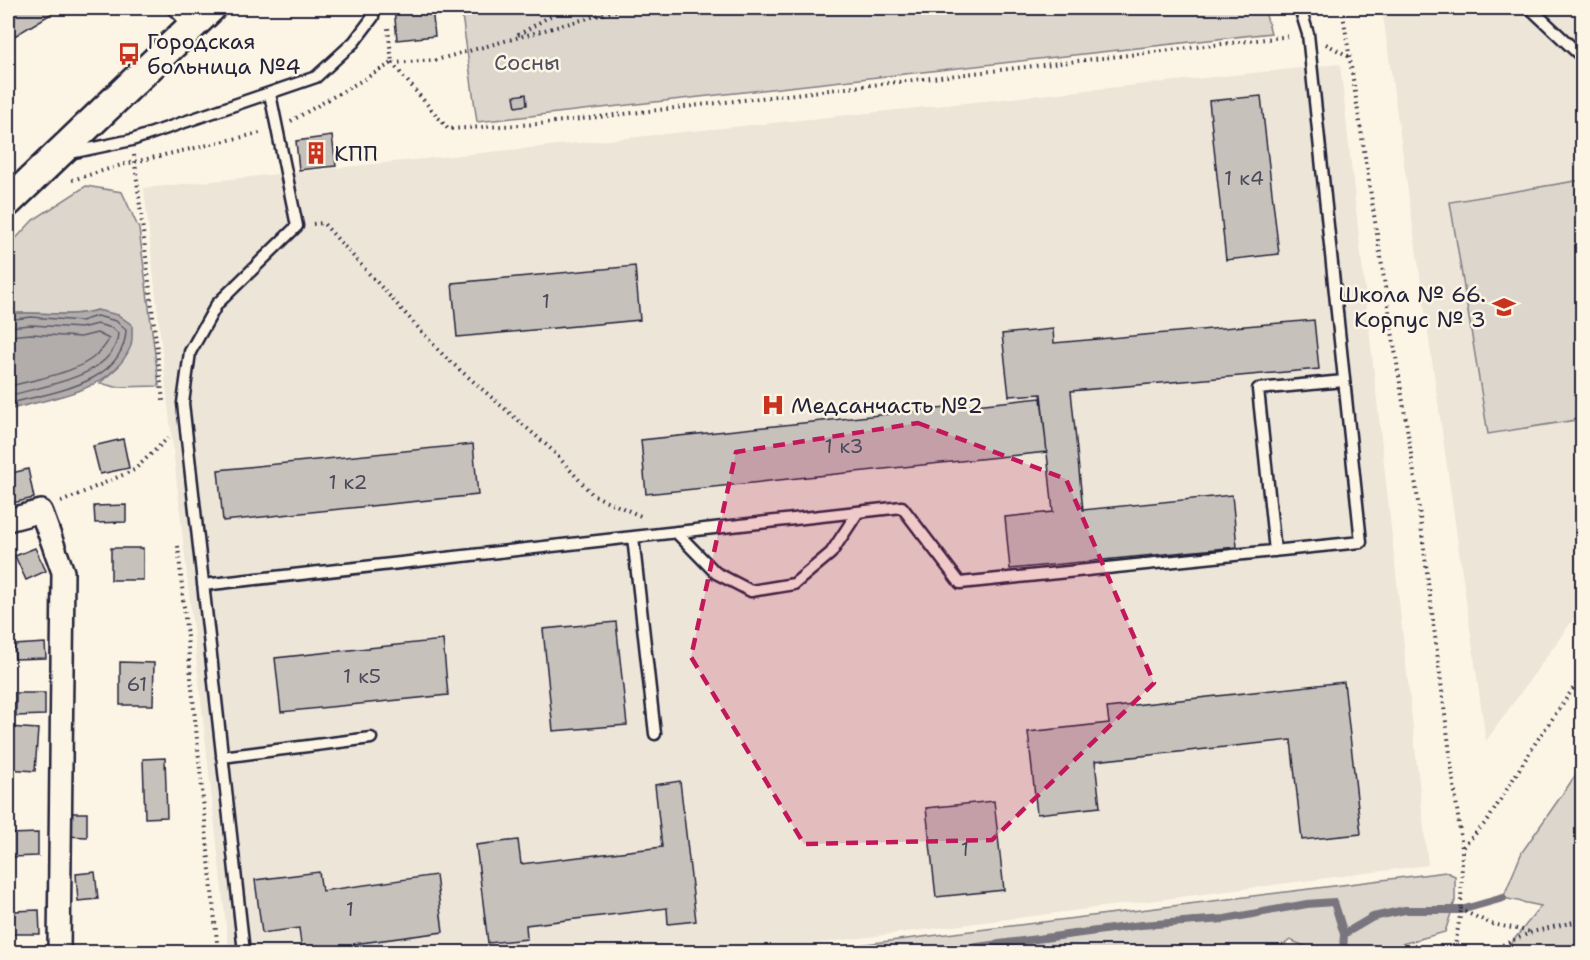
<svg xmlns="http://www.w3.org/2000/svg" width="1590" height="960" viewBox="0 0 1590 960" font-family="'Shantell Sans',sans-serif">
  <rect width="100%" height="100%" fill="#fcf5e5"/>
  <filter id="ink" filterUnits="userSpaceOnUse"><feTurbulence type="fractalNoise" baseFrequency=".0167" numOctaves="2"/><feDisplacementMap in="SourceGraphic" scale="12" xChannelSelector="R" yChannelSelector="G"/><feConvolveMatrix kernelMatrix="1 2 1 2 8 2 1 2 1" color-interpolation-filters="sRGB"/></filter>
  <g filter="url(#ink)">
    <path fill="#ece5d8" d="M1382,8H1582V607L1486,741Z
      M1340,64L1428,865L752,952H229L144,188Z"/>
    <path fill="#dcd6cc" stroke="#7f7c84" stroke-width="1.5" d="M461,8H1264L1271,33L477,122Z
      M1582,180V419L1488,434L1450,202Z
      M86,186L122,192L139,229L159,386L115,387L100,383L119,366L97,310C68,319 38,310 8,314V247L33,220Z
      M1582,766V952H1504L1541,906L1503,898L1522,852Z
      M1446,872L1455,876V901L1445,932L1391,947L1326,952H1319L1290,940L1274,952H801Z"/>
    <path fill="#b2adab" stroke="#78757e" stroke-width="1.5" d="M97,310L118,315L132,325C132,332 133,342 130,348C110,393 49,398 8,410V314C38,310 68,319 97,310Z"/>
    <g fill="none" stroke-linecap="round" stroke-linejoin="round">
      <path stroke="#5c5a68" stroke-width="1.5" d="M8,320L31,317L81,321L97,316L116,321L126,330C124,385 50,392 8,404
        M8,327L31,325L81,328L97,324L112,328L118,333C116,377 41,386 8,396
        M8,336L31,334L81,337L97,333L109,339C92,373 41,377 8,387"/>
      <path stroke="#78757e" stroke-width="8" d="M940,952L1141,925L1225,919L1307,904L1334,902L1344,934
        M1343,952L1344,934L1373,917L1405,910H1461L1503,898"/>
    </g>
    <path fill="#c6c1bb" stroke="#22223b" stroke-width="1.5" d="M8,8H61L8,40Z
      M394,8H432L435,36L397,40Z
      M526,94L527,105L516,107L514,96Z
      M1261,96L1279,254L1226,260L1209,101Z
      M332,136L336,166L299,170L296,141Z
      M635,266L640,320L457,337L452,283Z
      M1314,320L1319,369L1071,391L1083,510L1232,495L1237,547L1010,569L1005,517L1053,512L1041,394L1009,396L1002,334L1053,329L1054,343Z
      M1041,398L1047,452L646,494L641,440Z
      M123,439L129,468L100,474L93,446Z
      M473,444L478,495L223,521L218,470Z
      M28,469L34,498L8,504V474Z
      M126,505V522L95,523L94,506Z
      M35,548L46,571L26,580L15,556Z
      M111,548H143V580H111Z
      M616,622L627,725L553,731L543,629Z
      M443,640L448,695L281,712L275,658Z
      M45,643L46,658L15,659L14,645Z
      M120,662L154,663L153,705H120Z
      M1344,682L1361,834L1302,840L1291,740L1095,761L1100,807L1037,814L1028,732L1109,723L1107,708Z
      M16,693H45V715L16,716Z
      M8,727L38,729L35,771L8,769Z
      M165,758L167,817L145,818L143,759Z
      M680,781L696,921L668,924L667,908L526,925L527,939L488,943L476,845L518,840L521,864L662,847L655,785Z
      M994,801L1004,890L936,897L926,808Z
      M66,813H87V837L65,836Z
      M38,833V856L11,857L10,834Z
      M95,872L98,899L78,901L76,874Z
      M319,872L322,891L436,875L443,932L354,944L356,952H302L299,928L262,933L255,880Z
      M39,910L40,934H12V911Z
      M164,948L165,952H138V951Z"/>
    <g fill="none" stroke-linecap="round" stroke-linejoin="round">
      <g stroke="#22223b" stroke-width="15">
        <path id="lane" d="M172,8L191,27
          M1530,8L1582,57
          M70,153L132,140L316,77L354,42L373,17L372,8
          M676,532L716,573L751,591L794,584L831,553L858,512
          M633,537L655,734
          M1275,551L1258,389L1344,381
          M203,585L902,507L960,583L1361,542L1308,34L1300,8
          M222,757L371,738
          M244,952L183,403L190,352L217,304L297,226L270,94"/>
      </g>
      <g stroke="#22223b" stroke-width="26">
        <path id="street" d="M8,520L41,511L63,572L59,952"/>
      </g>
      <g stroke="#22223b" stroke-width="33">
        <path id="secondary" d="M8,202L211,8"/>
      </g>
      <path stroke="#22223b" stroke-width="4" stroke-dasharray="1.5 4.5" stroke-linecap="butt" d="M1342,8L1416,486L1462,848L1461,910L1454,952
        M518,35L564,8
        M1326,44L1350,57
        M392,63L448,129L538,124L1291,36
        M393,63L436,60L625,8
        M291,121L392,63L388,28
        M134,155L163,401
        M72,180L125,164L260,133
        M313,224L323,223L444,356L551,449L593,495L643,517
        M61,502L134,470L168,438
        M178,546L218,952
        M1463,847L1488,820L1536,742L1582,676
        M1461,908V910L1492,924L1532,932
        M1486,952L1532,932L1582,920"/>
      <use href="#lane" stroke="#fcf5e5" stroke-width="10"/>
      <use href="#street" stroke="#fcf5e5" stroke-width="21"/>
      <use href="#secondary" stroke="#fcf5e5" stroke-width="28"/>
    </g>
  </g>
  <path fill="#c2185b" fill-opacity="0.2" stroke="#c2185b" stroke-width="4.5" stroke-dasharray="12 8" stroke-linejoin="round" d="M918,423L1066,479L1154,683L992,840L804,844L691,657L736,452Z"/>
  <defs>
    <g id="bus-bare" transform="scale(1.8)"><path d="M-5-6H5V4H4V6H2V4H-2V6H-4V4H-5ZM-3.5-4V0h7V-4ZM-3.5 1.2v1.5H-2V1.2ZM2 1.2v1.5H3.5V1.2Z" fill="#c8321e" stroke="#fcf5e5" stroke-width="2.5" paint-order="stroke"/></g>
    <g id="building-bare" transform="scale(1.8)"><path d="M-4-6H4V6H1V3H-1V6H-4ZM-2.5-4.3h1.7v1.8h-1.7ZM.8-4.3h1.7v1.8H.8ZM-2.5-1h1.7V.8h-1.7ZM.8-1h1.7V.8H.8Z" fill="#c8321e" stroke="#fcf5e5" stroke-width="2.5" paint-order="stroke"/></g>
    <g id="school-bare" transform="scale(1.8)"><path d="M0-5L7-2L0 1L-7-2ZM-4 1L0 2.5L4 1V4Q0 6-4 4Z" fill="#c8321e" stroke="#fcf5e5" stroke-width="2.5" paint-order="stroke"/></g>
    <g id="hospital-bare" transform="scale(1.8)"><path d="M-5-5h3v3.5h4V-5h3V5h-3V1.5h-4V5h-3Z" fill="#c8321e" stroke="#fcf5e5" stroke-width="2.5" paint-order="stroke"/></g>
  </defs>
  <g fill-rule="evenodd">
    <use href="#bus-bare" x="129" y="54"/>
    <use href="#building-bare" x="316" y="153"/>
    <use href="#school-bare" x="1504" y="307"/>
    <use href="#hospital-bare" x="773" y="405"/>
  </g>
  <g text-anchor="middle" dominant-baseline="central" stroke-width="5" stroke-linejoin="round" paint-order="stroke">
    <g font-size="20" fill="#4b4a5b">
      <text x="1244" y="178">1 к4</text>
      <text x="546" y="301">1</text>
      <text x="844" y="446">1 к3</text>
      <text x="348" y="482">1 к2</text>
      <text x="362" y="676">1 к5</text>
      <text x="137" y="684">61</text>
      <text x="965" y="849">1</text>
      <text x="350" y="909">1</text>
    </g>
    <g font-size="22" fill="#22223b" stroke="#fcf5e5" text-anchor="start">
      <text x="147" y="41">Городская<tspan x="147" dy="25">больница №4</tspan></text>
      <text x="334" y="153">КПП</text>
      <text x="1486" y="294" text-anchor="end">Школа № 66.<tspan x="1486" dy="25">Корпус № 3</tspan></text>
      <text x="791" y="405">Медсанчасть №2</text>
    </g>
    <g font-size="22" fill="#504f5f" stroke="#fcf5e5">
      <text x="527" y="62">Сосны</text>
    </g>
  </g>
  <rect width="1590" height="960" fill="none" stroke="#fcf5e5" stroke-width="30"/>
  <rect x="15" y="15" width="1560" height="930" fill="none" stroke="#22223b" stroke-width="2" filter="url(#ink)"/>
</svg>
